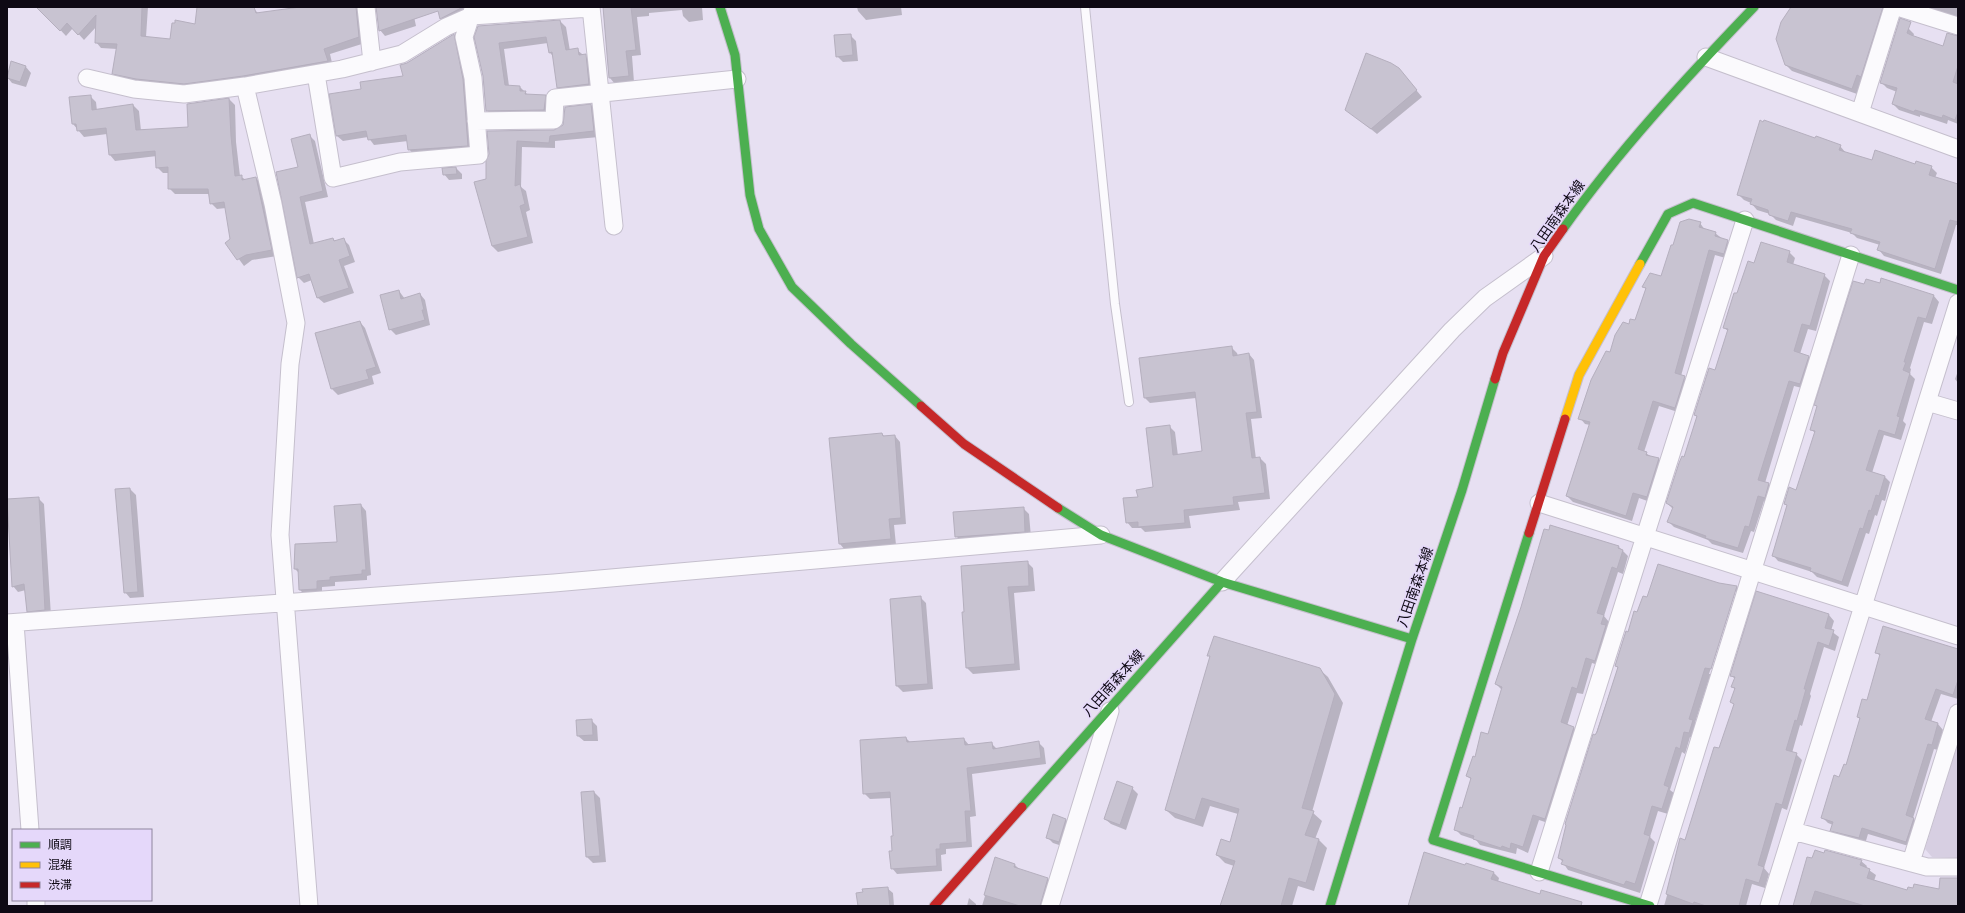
<svg xmlns="http://www.w3.org/2000/svg" width="1965" height="913" viewBox="0 0 1965 913" font-family="Jost,'Noto Sans JP',sans-serif">
  <rect width="100%" height="100%" fill="#e7e0f2"/>
  <path fill="#d7cfe2" d="M1958,743V858L1932,857L1925,849Z"/>
  <path fill="#0003" fill-rule="evenodd" d="M39,7H148L146,37L171,40L196,25L198,7L254,9L259,14L297,9L296,7H364L365,43L330,54L333,67L190,89L119,79L113,73L117,49L101,48L96,42L97,26L84,40L73,28L66,36Z
    M377,7H412L416,26L385,36L380,30Z
    M439,7H473L447,24L441,18Z
    M604,7H702L703,20L689,22L683,16L682,10L649,13V16L637,17L641,55L632,56L634,82L615,84L610,78Z
    M857,7H901L902,15L866,20L858,11Z
    M1792,7H1891L1857,94L1792,71L1786,65Z
    M1922,7H1958V19Z
    M560,21L566,27L570,51L577,50L591,61L594,90L564,93L558,87L553,56L550,53L548,43L504,49L509,86L520,87L528,95L545,96L551,102L550,116H492L487,110L484,76L475,38Z
    M1899,26L1909,29L1914,34L1913,37L1943,47L1958,36V124L1948,120L1947,124L1920,115V117L1899,110L1893,104L1897,92L1887,88L1881,82Z
    M454,35L460,41L474,151L414,155L409,149L408,141L374,145L368,137L343,141L337,136L362,90L404,77Z
    M850,35L856,41L858,61L843,62L837,56Z
    M12,62L26,67L31,73L26,87L12,83L7,77Z
    M1402,73L1422,97L1377,134L1346,109Z
    M90,96L96,102L97,111L133,105L139,111L141,131L189,128L188,105L229,99L235,105L236,142L240,176L246,180L256,178L262,184L277,256L252,260L244,266L227,243L231,240L226,208L217,209L211,203L210,194H175L169,188V173H163L157,167V156L115,161L110,155L107,134L84,137L73,124Z
    M591,105L597,111L599,137L555,141V148L522,147L521,187L526,191L530,210L526,212L533,243L498,252L492,246L487,180L490,154L488,132L555,131Z
    M309,135L315,141L328,197L305,202L314,244L333,239L336,242L343,239L349,245L355,262L344,266L354,293L324,303L318,298L312,280L304,283L298,277L299,168Z
    M1815,140L1840,146L1846,153L1872,161L1931,167L1937,173L1935,178L1958,185V225H1956L1941,274L1884,256L1879,250L1880,245L1857,238L1852,233L1796,217L1793,226L1776,220L1770,214L1757,210L1751,203L1744,200L1738,194Z
    M456,168L462,174V179L449,180L444,174Z
    M1700,223L1705,230L1715,233L1733,247L1729,259L1715,255L1681,376L1690,383L1681,413L1659,406L1644,452L1652,457L1659,459L1664,465L1653,503L1639,498L1632,521L1573,502L1567,496L1590,425L1585,424L1580,418L1611,353L1630,325L1635,321L1646,289L1644,287L1662,277L1673,246Z
    M1789,252L1795,258L1793,265L1824,275L1830,281L1816,331L1808,329L1800,354L1809,357L1814,362L1806,389L1794,386L1765,483L1769,484L1774,490L1770,503L1764,501L1754,532L1751,531L1743,553L1712,544L1708,540L1674,527L1669,522L1673,509L1667,503L1685,458L1697,417L1695,414L1716,372L1728,331L1724,328L1737,295L1754,264Z
    M399,291L405,299L420,294L425,300L430,325L396,335L390,329Z
    M1934,296L1939,302L1932,324L1924,322L1910,368L1911,369L1910,374L1915,379L1903,421L1906,424L1901,440L1884,435L1872,473L1885,477L1890,482L1885,501L1882,500L1877,516L1875,515L1869,534L1866,533L1848,587L1817,577L1812,572L1778,561L1773,555L1788,506L1785,504L1797,491L1815,433L1811,429L1818,407L1816,405Z
    M360,322L365,328L381,373L372,376L374,384L338,395L332,389L316,334Z
    M1231,347L1237,353L1238,356L1249,354L1254,360L1262,418L1251,419L1256,459L1260,458L1266,464L1270,499L1238,502L1240,510L1189,516L1191,528L1145,532L1141,528H1132L1127,522L1139,498L1154,488L1169,426L1175,432L1178,456L1203,452L1196,398L1150,403L1145,398Z
    M1958,371V383L1955,379Z
    M882,434L885,437L895,436L900,442L906,524L894,525L896,545L845,550L840,544Z
    M130,489L136,495L144,597L130,598L125,592Z
    M38,498L44,504L51,616L33,617L27,611L26,590L18,592L13,586L7,500Z
    M361,505L366,511L371,575L367,576V580L335,582V586L322,587V595L306,596L300,590L299,573L295,569L338,543Z
    M1023,508L1029,514L1031,537L962,542L956,536Z
    M1619,547L1628,556L1623,574L1618,572L1604,616L1609,622L1601,666L1592,663L1583,694L1577,693L1567,726L1574,728L1580,734L1551,824L1539,820L1528,853L1517,848L1516,854L1480,845L1476,840L1461,835L1455,829L1472,780L1467,776L1489,736L1502,690L1496,684Z
    M1027,562L1033,568L1035,591L1014,593L1020,670L973,674L967,668L963,613Z
    M1719,584L1737,587L1742,593L1717,674L1711,673L1695,723L1699,726L1695,739L1690,737L1685,754L1682,752L1670,790L1674,793L1668,814L1658,811L1650,837L1655,842L1640,893L1568,870L1559,857L1595,736L1618,668L1616,666L1638,613L1648,598ZM1735,591H1737L1711,674H1709Z
    M920,597L926,603L933,689L903,692L897,686Z
    M1829,615L1834,621L1831,631L1839,637L1835,651L1824,647L1810,694L1811,696L1802,726L1800,725L1792,753L1796,754L1802,760L1787,810L1782,808L1764,868L1769,874L1765,888L1752,884L1746,906H1664L1677,860L1686,841L1735,705L1731,702L1735,690L1733,687L1735,679L1731,675Z
    M1958,650V699L1941,694L1931,722L1938,724L1943,730L1938,750L1934,749L1913,818L1919,824L1912,847L1868,834L1865,844L1837,836L1831,830L1833,825L1828,823L1822,817L1846,766L1861,720L1858,717L1868,701L1881,657L1877,653Z
    M1208,655L1319,669L1328,677L1343,703L1312,812L1322,821L1315,839L1319,840L1327,848L1314,891L1298,886L1292,906H1222L1234,866L1225,863L1217,855L1231,843L1238,814L1210,806L1203,827L1175,818L1166,810L1210,657Z
    M591,720L597,726L598,741H584L578,736Z
    M906,738L911,743L964,739L969,745L991,743L997,749L1038,742L1044,748L1046,764L972,774L976,816L970,817L972,847L946,849V854L941,855L942,871L897,874L892,868L894,837L891,798L870,799L864,793Z
    M1132,788L1138,794L1126,830L1111,824L1105,819Z
    M594,792L600,798L606,862L593,863L587,857Z
    M1054,815L1066,820L1072,825L1065,847L1053,843L1047,837Z
    M996,859L1015,865L1020,870L1048,879L1053,885L1047,906H982Z
    M1861,861L1867,866L1866,868L1876,875L1874,881L1908,892L1940,890L1958,880V906H1794L1799,887Z
    M1466,866L1493,872L1499,878L1498,882L1573,906H1409Z
    M887,888L893,893L894,906H859Z
    M969,898L976,904V906H967Z"/>
  <path fill="#c8c3d1" stroke="#b5afbe" d="M36,7H142L141,36L170,39L172,23H175V20L195,24L197,7H254L256,13L300,7H356L359,37L324,49L328,61L243,76L184,84L136,79L112,74L117,44L95,43L96,15L78,35L67,23L60,31Z
    M376,7H463L440,19L438,11L379,31Z
    M603,7H631L636,50L626,51L629,76L609,78Z
    M1791,7H1883L1861,77L1857,75L1852,89L1785,65L1776,39L1781,22Z
    M1900,18L1911,22L1907,33L1911,35L1943,46L1947,33L1958,36V66L1953,82L1958,84V112L1955,120L1943,115L1942,118L1915,110L1914,112L1892,104L1897,88L1880,83Z
    M560,20L566,50L578,48L579,55L586,54L589,84L557,88L552,52L549,53L546,37L499,43L505,85L520,86V91H526L525,94L546,95L544,110L486,111L483,76L474,37L478,26Z
    M454,34L463,79L468,146L408,150L406,135L368,140L366,131L336,136L329,94L361,89L360,82L403,76L400,65L407,63Z
    M851,34L853,55L836,57L834,35Z
    M1366,53L1391,63L1399,68L1417,90L1371,129L1345,110Z
    M11,61L26,66L20,82L7,78Z
    M91,95L92,110L133,104L136,130L188,127L187,104L229,98L231,136L235,176L242,175V180L256,177L272,250L246,255L237,260L225,243L230,239L224,202L210,204L208,189H168V167L156,168L155,151L109,155L106,128L77,131L76,124H72L69,97Z
    M591,104L594,131L550,136L549,143L517,141L515,186L520,184L525,204L520,206L528,237L492,246L474,182L486,179V161L489,154L487,131L554,130L563,125L565,107Z
    M1760,120L1763,122L1764,120L1815,138L1816,136L1841,145L1839,150L1872,160L1875,150L1915,164L1916,161L1932,166L1929,175L1958,184V222L1950,220L1935,269L1877,250L1880,242L1850,233L1852,229L1791,212L1788,221L1769,215L1768,210L1750,204L1752,199L1737,195Z
    M310,134L323,191L300,197L310,244L333,238L334,241L344,238L350,256L339,260L349,288L317,298L309,274L297,278L276,172L298,167L291,139Z
    M456,167L457,174L443,175L442,168Z
    M1689,219L1701,222L1699,227L1716,232L1715,236L1728,240L1724,254L1709,250L1675,373L1685,376L1675,408L1653,401L1638,449L1647,452L1646,455L1659,458L1647,497L1633,493L1626,516L1566,496L1590,422L1578,419L1591,380L1606,351L1610,352L1615,335L1623,322L1629,324L1630,319L1635,320L1646,288L1642,287L1650,273L1661,276L1671,245H1673L1680,222Z
    M1761,242L1790,251L1787,262L1825,274L1810,326L1802,324L1794,351L1809,356L1800,384L1789,381L1758,480L1769,483L1765,498L1758,496L1749,527L1745,526L1738,548L1705,538L1706,536L1667,522L1673,507L1666,503L1679,463L1682,456L1684,457L1697,416L1694,415L1709,368L1715,370L1728,329L1723,328L1734,293H1737L1748,261L1754,263Z
    M1881,278L1934,295L1926,319L1918,317L1904,362H1906L1903,370L1910,373L1897,416L1900,417L1895,435L1879,430L1866,470L1885,476L1879,496L1876,495L1871,511L1869,510L1863,529L1860,528L1842,582L1810,571L1811,568L1772,556L1787,505L1784,504L1789,487L1796,490L1815,431L1810,430L1817,406L1814,405L1853,281L1864,284L1866,279L1880,283Z
    M399,290L401,299L420,293L424,310H422L425,320L389,330L380,295Z
    M360,321L376,367L366,370L369,379L331,389L315,333Z
    M1232,346L1233,356L1249,353L1257,412L1246,413L1252,458L1260,457L1265,493L1233,497L1234,505L1184,510L1185,523L1138,527V522L1126,523L1123,498L1138,497L1136,490L1153,487L1146,428L1170,425L1173,455L1202,451L1195,392L1144,398L1139,358Z
    M882,433L883,436L895,435L901,518L889,519L891,539L839,544L829,438Z
    M130,488L138,592L124,593L115,489Z
    M39,497L45,610L27,612L24,584L12,587L7,499Z
    M361,504L366,570H362V574L330,577V580L317,581V589L299,590L298,569H294L295,544L337,542L334,506Z
    M1024,507L1025,532L955,537L953,512Z
    M1550,525L1619,546L1618,548L1623,550L1617,569L1612,567L1597,613L1604,615L1601,624L1606,625L1595,661L1586,658L1577,689L1572,687L1561,722L1574,727L1545,819L1533,815L1523,847L1511,843L1510,849L1502,846L1501,848L1473,839L1474,836L1454,830L1460,807L1462,808L1471,778L1466,776L1473,756L1475,757L1481,732L1488,734L1502,687L1495,684L1521,607L1544,529L1549,530Z
    M1028,561L1029,586L1008,587L1015,664L966,668L962,612H964L961,566Z
    M1658,564L1719,583L1737,586L1711,669L1705,668L1689,719L1693,720L1689,733L1684,732L1680,749L1676,747L1664,785L1669,787L1662,809L1652,806L1644,834L1650,836L1635,884L1626,881L1624,885L1561,864L1563,860L1558,858L1566,825L1565,824L1593,734L1595,735L1597,732L1618,667L1615,666L1626,631L1628,632L1634,611L1637,612L1643,596L1647,597Z
    M1756,591L1829,614L1825,628L1834,630L1829,646L1818,642L1804,689H1806L1797,721L1795,720L1786,750L1797,753L1782,805L1776,803L1758,865L1764,867L1759,883L1746,879L1739,906H1706L1694,902L1693,904L1666,894L1680,838L1685,840L1714,747L1719,748L1734,704L1730,702L1735,688L1731,687L1735,677L1730,676Z
    M921,596L928,684L896,686L890,599Z
    M1883,626L1958,649V680L1953,695L1936,689L1925,719L1938,723L1932,745L1928,744L1906,815L1914,818L1906,842L1862,828L1859,838L1830,831L1833,822L1821,818L1834,775L1839,777L1844,764L1846,765L1860,718L1857,717L1862,699L1867,700L1880,654L1875,653Z
    M1214,636L1320,668L1335,694L1302,808L1314,811L1305,835L1319,839L1306,883L1289,878L1281,906H1220L1235,861L1216,855L1221,839L1230,842L1239,809L1202,798L1195,820L1165,810L1210,656H1207Z
    M592,719L593,735L577,736L576,720Z
    M906,737L907,742L964,738L965,745L992,742L993,749L1039,741L1041,758L967,768L971,811H965L967,842L940,844V849H936L937,866L891,869L889,851H892L891,836H893L890,792L863,794L860,740Z
    M1117,781L1133,787L1120,825L1104,819Z
    M594,791L600,856L586,857L581,792Z
    M1053,814L1066,819L1059,842L1046,838Z
    M1815,850L1824,853L1825,850L1862,860L1860,865L1870,869L1867,878L1907,890L1908,887L1913,888L1914,884L1939,889L1940,878H1958V906H1865L1815,891L1810,906H1793L1807,857L1812,858Z
    M1424,852L1465,865L1466,863L1494,872L1491,879L1540,894L1541,890L1582,902L1581,906H1408Z
    M995,857L1015,864L1014,867L1048,878L1040,906H1020L984,895Z
    M888,887L890,906H858L856,893L863,892L862,889Z"/>
  <g fill="none" stroke-linecap="round" stroke-linejoin="round">
    <g stroke="#c5bfcd" stroke-width="10">
      <path id="lane" d="M1085,7L1115,304L1129,402"/>
    </g>
    <g stroke="#c5bfcd" stroke-width="19">
      <path id="street" d="M366,7L372,62
        M591,7L614,226
        M1897,7L1958,26
        M1706,57L1958,149
        M316,74L333,178L400,162L479,155L473,78L464,37L473,9
        M87,78L134,89L184,94L245,86L342,69L402,54L446,27L471,16L591,8
        M245,86L273,204L296,323L290,364L280,535L309,906
        M1860,113L1893,7
        M476,121L554,120L555,98L737,79
        M1927,402L1958,411
        M1539,503L1958,636
        M1222,582L1452,330L1485,298L1544,256
        M7,623L554,583L1101,535
        M15,623L30,830
        M1793,831L1927,867H1958
        M1911,862L1958,713
        M1539,872L1745,220
        M36,900V906
        M1648,905L1851,255
        M1050,906L1110,711
        M1769,906L1958,303"/>
    </g>
    <g stroke="#c5bfcd" stroke-width="11">
      <path id="fast" d="M720,7L735,55L750,195L759,229L792,287L851,344L921,406
        M1563,229C1619,150 1687,77 1754,7
        M1640,264L1668,214L1693,203L1958,290
        M1058,508L1101,535L1222,582L1412,639
        M1529,533L1433,840L1650,906
        M1022,807L1222,582
        M1330,906L1412,639L1462,490L1495,379"/>
    </g>
    <g stroke="#c5bfcd" stroke-width="11">
      <path id="slow" d="M1565,419L1579,375L1640,264"/>
    </g>
    <g stroke="#c5bfcd" stroke-width="11">
      <path id="jam" d="M1495,379L1503,353L1544,256L1563,229
        M921,406L964,444L1058,508
        M1529,533L1565,419
        M934,906L1022,807"/>
    </g>
    <use href="#lane" stroke="#fbfafd" stroke-width="8"/>
    <use href="#street" stroke="#fbfafd" stroke-width="17"/>
    <use href="#fast" stroke="#4caf50" stroke-width="9"/>
    <use href="#slow" stroke="#ffc107" stroke-width="9"/>
    <use href="#jam" stroke="#c62828" stroke-width="9"/>
  </g>
  <g text-anchor="middle" dominant-baseline="central" stroke-width="3" stroke-linejoin="round" paint-order="stroke">
    <g font-size="14" fill="#0e0914" stroke="#e5d8fa">
      <text transform="translate(1557 216) rotate(-55)">八田南森本線</text>
      <text transform="translate(1415 587) rotate(-71)">八田南森本線</text>
      <text transform="translate(1113 683) rotate(-48)">八田南森本線</text>
    </g>
  </g>
  <rect width="1965" height="913" fill="none" stroke="#0e0914" stroke-width="16"/>
  <rect x="12" y="829" width="140" height="72" fill="#e5d8fa" stroke="#8f859e"/>
  <rect x="20" y="842" width="20" height="6" fill="#4caf50" stroke="#8f859e"/>
  <text x="48" y="849" font-size="12" fill="#0e0914">順調</text>
  <rect x="20" y="862" width="20" height="6" fill="#ffc107" stroke="#8f859e"/>
  <text x="48" y="869" font-size="12" fill="#0e0914">混雑</text>
  <rect x="20" y="882" width="20" height="6" fill="#c62828" stroke="#8f859e"/>
  <text x="48" y="889" font-size="12" fill="#0e0914">渋滞</text>
</svg>
